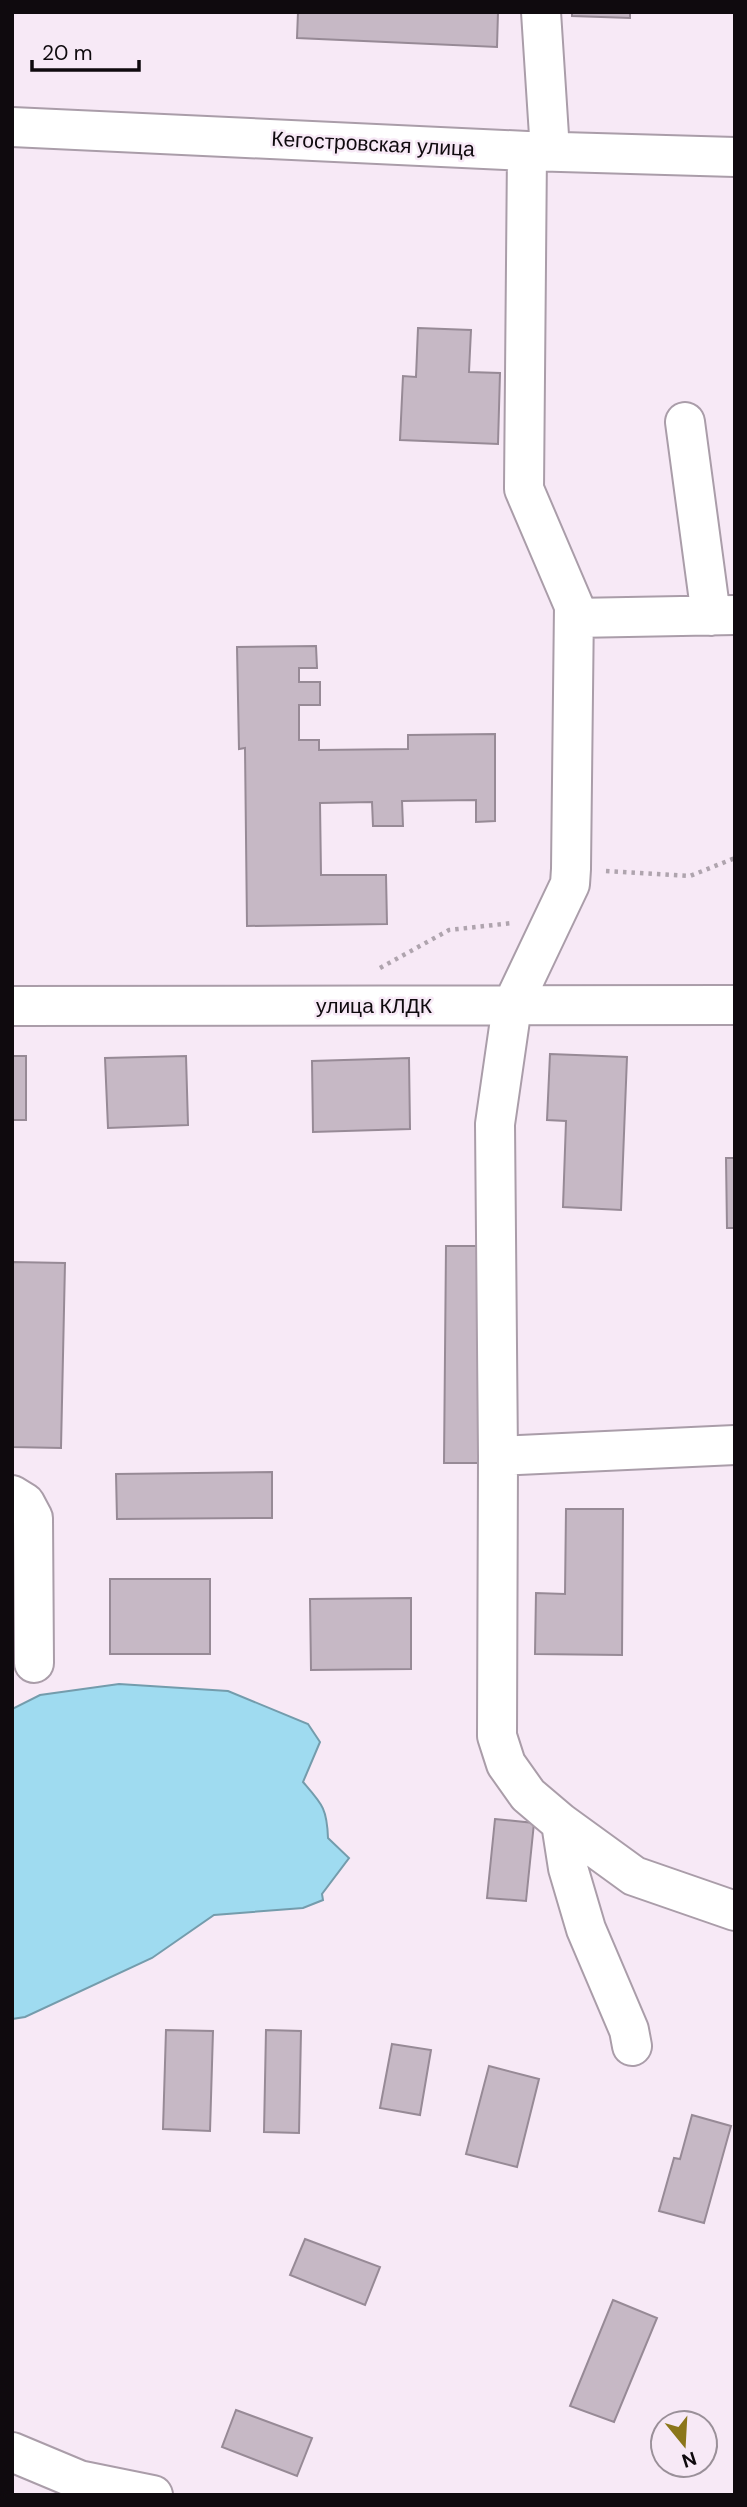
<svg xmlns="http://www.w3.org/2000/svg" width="747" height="2507" viewBox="0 0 747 2507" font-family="'DM Sans',sans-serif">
  <rect width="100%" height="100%" fill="#f7e9f6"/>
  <path fill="#9fdbf0" stroke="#749cac" stroke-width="2" d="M119,1684L228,1691L308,1724L320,1742L303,1782C322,1804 327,1808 328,1838L349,1858L322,1894L323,1900L303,1908L214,1915L152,1958L25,2017L12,2019V1709L40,1695Z"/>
  <path fill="#c6b8c5" stroke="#978a96" stroke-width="2" d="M298,12H498L497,47L297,38Z
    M572,12H630V18L572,16Z
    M418,328L471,330L469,372L500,373L498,444L400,440L403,376L416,377Z
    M316,646L317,668H299V682H320V705H299V740H319V750L408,749V735L495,734V821L476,822V800L402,801L403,826H373L372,802L320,803L321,875H386L387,924L247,926L245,748L239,749L237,647Z
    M550,1054L627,1057L621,1210L563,1207L566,1121L547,1120Z
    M12,1056H26V1120H12Z
    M186,1056L188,1125L108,1128L105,1058Z
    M409,1058L410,1129L313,1132L312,1061Z
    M726,1158H735V1228H727Z
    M446,1246H484L482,1463H444Z
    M12,1262L65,1263L61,1448L12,1447Z
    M272,1472V1518L117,1519L116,1474Z
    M566,1509H623L622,1655L535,1654L536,1593L565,1594Z
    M110,1579H210V1654H110Z
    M411,1598V1669L311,1670L310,1599Z
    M495,1819L534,1823L526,1901L487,1898Z
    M166,2030L213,2031L210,2131L163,2129Z
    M266,2030L301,2031L299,2133L264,2132Z
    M392,2044L431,2050L420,2115L380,2108Z
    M489,2066L539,2079L517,2167L466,2154Z
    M692,2115L731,2126L704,2223L659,2211L674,2158L680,2159Z
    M305,2239L380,2267L365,2305L290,2275Z
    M613,2300L657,2318L614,2422L570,2406Z
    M236,2410L312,2438L297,2476L222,2447Z"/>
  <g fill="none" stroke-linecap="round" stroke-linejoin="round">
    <g stroke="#aa9da9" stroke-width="42">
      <path id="minor" d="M541,12L550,151
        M12,127L527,151L735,157
        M527,151L524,489L574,606L571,869L570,884L512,1006L495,1124L498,1456L497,1736L506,1764L528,1795L561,1823L634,1876L735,1911
        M685,422L711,616
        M574,618L735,615
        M12,1006L735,1005
        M498,1456L735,1445
        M12,1495L25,1503L33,1518L34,1663
        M561,1823L568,1868L586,1929L629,2030L632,2046
        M12,2452L79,2480L153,2495"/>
    </g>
    <path stroke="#afa4ae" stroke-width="4.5" stroke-dasharray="3.5 5" stroke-linecap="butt" d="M606,871L690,876L735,858
      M380,968L449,930L512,923"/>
    <use href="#minor" stroke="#fff" stroke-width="38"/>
  </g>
  <g text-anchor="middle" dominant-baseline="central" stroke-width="5" stroke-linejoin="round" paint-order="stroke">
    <g font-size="21" fill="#0f0a0e" stroke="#f7e9f6">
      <text transform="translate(373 144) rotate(3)">Кегостровская улица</text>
      <text x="374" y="1006">улица КЛДК</text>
    </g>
  </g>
  <rect width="747" height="2507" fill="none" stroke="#0f0a0e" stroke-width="28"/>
  <g transform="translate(684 2444) rotate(162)"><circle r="33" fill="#f7e9f6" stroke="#9a9099" stroke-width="2"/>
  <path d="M0-5L12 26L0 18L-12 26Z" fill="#8b761a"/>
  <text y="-10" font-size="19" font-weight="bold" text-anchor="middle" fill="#0f0a0e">N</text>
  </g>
  <path d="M32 60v10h107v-10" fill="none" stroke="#0f0a0e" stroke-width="3.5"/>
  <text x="42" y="60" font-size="21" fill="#0f0a0e" stroke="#f7e9f6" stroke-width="5" paint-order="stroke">20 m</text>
</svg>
